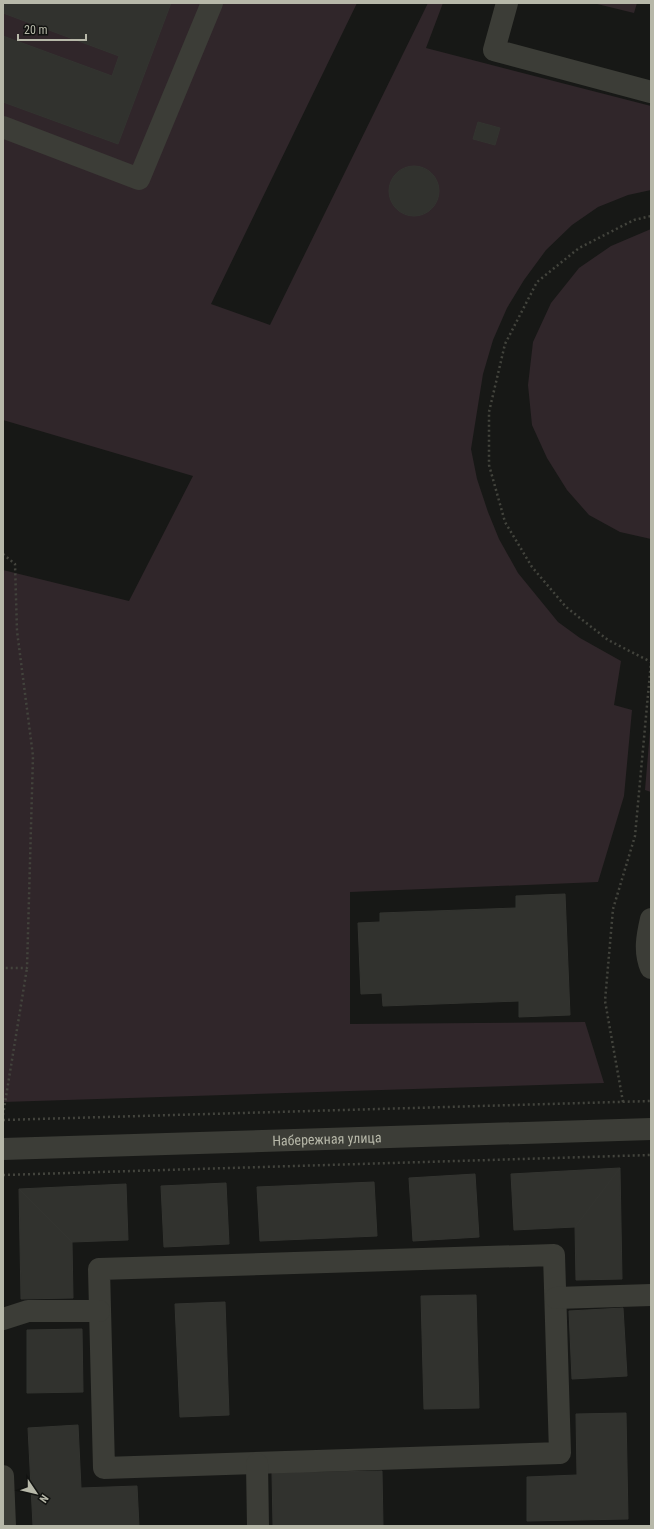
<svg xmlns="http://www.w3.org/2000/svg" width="654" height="1529" viewBox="0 0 654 1529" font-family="'Roboto Condensed',sans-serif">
  <rect width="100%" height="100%" fill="#171816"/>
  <path fill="#30262a" d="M3,3H357L211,304L270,325L428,3H443L426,48L651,106V190L628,195L598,207L572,225L546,250L524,280L507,308L493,340L483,374L471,449L477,479L488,512L499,539L518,573L558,622L580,638L621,661L614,705L632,710L624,796L598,882L350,892V1024L585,1022L604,1083L3,1102V570L129,601L193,476L3,420Z
    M593,3H637L634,13Z
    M651,229V539L620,532L589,515L567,490L547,458L532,425L528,385L533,342L551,303L579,268L611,246Z
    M651,719V792L645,790Z"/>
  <path fill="#31322e" stroke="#333430" d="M3,3H171L118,144L3,102V36L112,76L119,56L3,13Z
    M478,122L500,128L495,145L473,139Z
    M389 191a25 25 0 1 1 50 0a25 25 0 1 1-50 0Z
    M565,894L570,1015L519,1017V1001L383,1006L382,993L361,994L358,923L380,922V913L516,908V896Z
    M620,1168L622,1279L576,1280L575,1227Z
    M620,1168L575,1227L514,1230L511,1174Z
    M475,1174L479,1237L413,1241L409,1178Z
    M374,1182L377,1236L260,1241L257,1187Z
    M226,1183L229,1244L164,1247L161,1186Z
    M126,1184L128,1240L72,1242L19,1189Z
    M19,1189L72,1242L73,1298L21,1299Z
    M476,1295L479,1408L424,1409L421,1296Z
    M225,1302L229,1415L180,1417L175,1304Z
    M623,1308L627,1376L572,1379L569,1311Z
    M82,1329L83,1392L27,1393V1330Z
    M626,1413L628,1519L527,1521V1477L577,1475L576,1414Z
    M78,1425L81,1488L137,1486L139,1526H33L28,1428Z
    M382,1471L383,1526H273L272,1473Z"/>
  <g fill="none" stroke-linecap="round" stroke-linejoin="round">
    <path stroke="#43443d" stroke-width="2.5" stroke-dasharray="2 3" stroke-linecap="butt" d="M3,554L15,564L17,631L33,756L27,968H3
      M623,1102L605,1001L613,909L635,836L651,662L608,640L566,607L532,567L505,522L489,465V412L505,344L537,282L579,248L634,220L651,216
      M3,1115L27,968
      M3,1120L651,1101
      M3,1175L651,1155"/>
    <g stroke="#3c3d37" stroke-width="22">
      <path d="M507,3L494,50L651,92"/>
      <path d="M3,127L139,179L212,3"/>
      <path d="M651,919C647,936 644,952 651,968"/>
      <path id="s1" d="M3,1149L651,1129"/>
      <path d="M554,1255L560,1453L104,1468L99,1269Z"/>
      <path d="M556,1298L651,1295"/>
      <path d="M3,1319L28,1311H99"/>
      <path d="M257,1464L258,1526"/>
      <path d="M3,1476L5,1526"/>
    </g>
  </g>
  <g text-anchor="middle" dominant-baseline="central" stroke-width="3.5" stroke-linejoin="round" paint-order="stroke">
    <g font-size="14" fill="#b7b8a9" stroke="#121311">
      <text stroke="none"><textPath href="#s1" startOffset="324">Набережная улица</textPath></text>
    </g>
  </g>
  <rect width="654" height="1529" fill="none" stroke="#b7b8a9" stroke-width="8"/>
  <g transform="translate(36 1493) rotate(125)" stroke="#121311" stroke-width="3" paint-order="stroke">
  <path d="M0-3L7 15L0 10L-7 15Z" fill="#b7b8a9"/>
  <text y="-6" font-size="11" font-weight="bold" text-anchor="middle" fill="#b7b8a9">N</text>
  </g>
  <path d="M18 34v6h68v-6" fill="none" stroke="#b7b8a9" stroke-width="2"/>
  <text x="24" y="34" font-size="12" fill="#b7b8a9" stroke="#121311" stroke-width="3" paint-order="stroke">20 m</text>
</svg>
